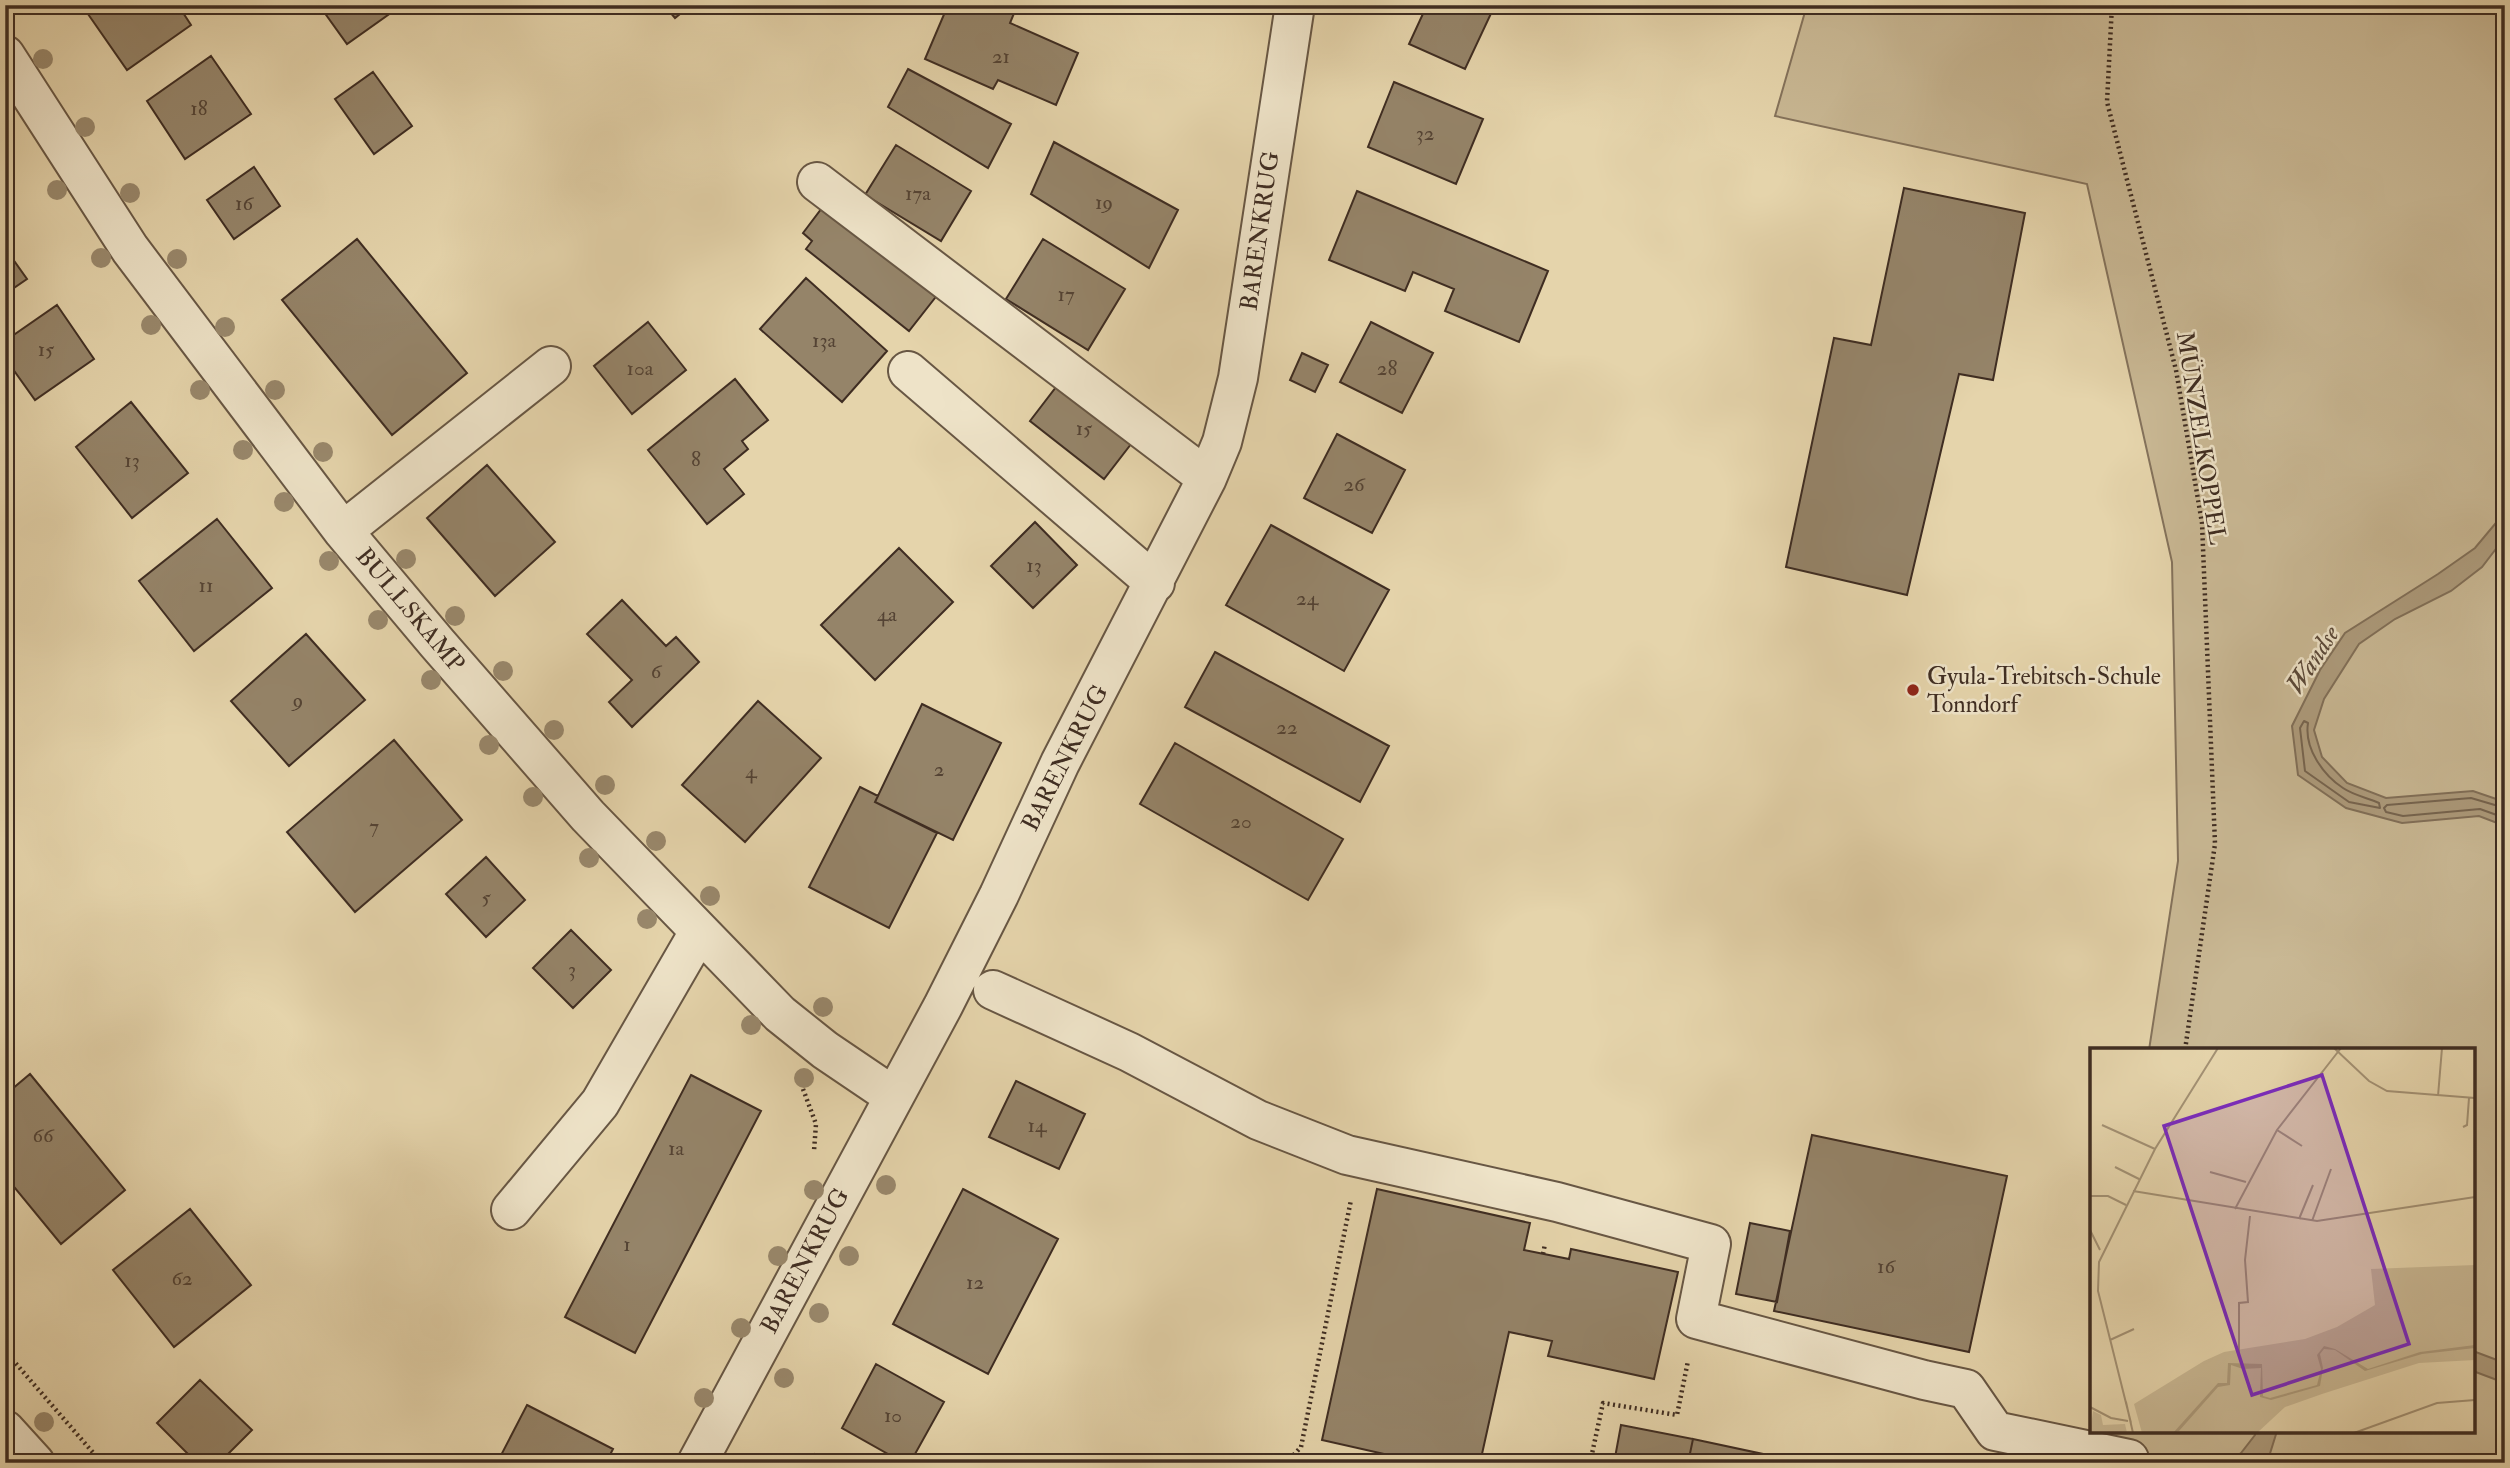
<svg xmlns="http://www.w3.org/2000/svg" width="2510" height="1468" viewBox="0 0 2510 1468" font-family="'IM FELL Double Pica',serif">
  <rect width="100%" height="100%" fill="#e5d4ab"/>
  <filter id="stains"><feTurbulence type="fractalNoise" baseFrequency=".00286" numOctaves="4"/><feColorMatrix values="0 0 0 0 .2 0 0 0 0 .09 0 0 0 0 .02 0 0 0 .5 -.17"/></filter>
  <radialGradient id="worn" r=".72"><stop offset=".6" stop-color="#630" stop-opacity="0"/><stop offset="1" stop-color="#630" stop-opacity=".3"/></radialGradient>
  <path fill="#c9b894" stroke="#84725b" stroke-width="2" d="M1807,5H2505V1463H2085L2092,1421V1431H2473V1050H2149L2178,861L2172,562L2087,184L1775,116Z"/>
  <path fill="#ad9b7c" stroke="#816f58" stroke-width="2" d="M2505,512V537L2482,567L2451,591L2395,619L2359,644L2324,699L2314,730L2322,757L2347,783L2386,798L2473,791L2505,802V826L2479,816L2402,823L2346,808L2298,775L2292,726L2320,670L2345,633L2438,574L2475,548Z
    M2473,1351L2505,1363V1383L2473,1371Z
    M2255,1431H2277L2267,1463H2226L2241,1453L2255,1435Z"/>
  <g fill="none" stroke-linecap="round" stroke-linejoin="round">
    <path stroke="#76644f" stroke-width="2" d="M2304,721L2308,723C2304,748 2323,775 2343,788C2353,795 2368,798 2379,803L2380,808L2349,802L2305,771L2300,728Z
      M2505,808L2471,798L2387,805L2384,808L2386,812L2403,816L2480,809L2505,818"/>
  </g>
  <path fill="#958469" stroke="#3f2d22" stroke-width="2" d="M100,5H178L191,25L127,70L88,14Z
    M319,5H402L347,44Z
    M664,5H691L675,18Z
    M948,5H1014L1017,6L1010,23L1078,53L1056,105L998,80L993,89L925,59Z
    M1427,5H1495L1465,69L1409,44Z
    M211,56L251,114L185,159L147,101Z
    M908,69L1011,124L988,168L888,107Z
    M373,72L412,126L374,154L335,99Z
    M1394,82L1483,119L1456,184L1368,147Z
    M1054,142L1178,210L1149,268L1031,194Z
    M896,145L971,191L941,241L865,195Z
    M254,167L280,206L234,239L207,200Z
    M1904,188L2025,213L1993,380L1959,374L1907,595L1786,567L1834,338L1871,345Z
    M1357,191L1548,271L1519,342L1445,311L1454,289L1413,272L1405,291L1329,260Z
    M828,200L942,289L909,331L806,249L812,241L803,233Z
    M357,239L467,373L392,435L282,300Z
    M1043,239L1125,289L1088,350L1006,299Z
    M5,248L27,279L5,294Z
    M806,278L887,351L842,402L760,329Z
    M57,305L94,359L35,400L5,358V341Z
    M648,322L686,370L632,414L594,366Z
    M1371,322L1433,353L1402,413L1340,382Z
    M1302,353L1328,365L1315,392L1290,380Z
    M1063,378L1138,435L1104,479L1030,421Z
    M735,379L768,420L742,441L748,449L724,469L744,494L707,524L648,450Z
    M131,402L188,473L132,518L76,447Z
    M1337,434L1405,470L1372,533L1304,498Z
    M487,465L555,542L495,596L427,518Z
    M217,519L272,588L194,651L139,581Z
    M1035,522L1077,565L1033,608L991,566Z
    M1271,525L1389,590L1344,671L1226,605Z
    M899,548L953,602L875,680L821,625Z
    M622,600L666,646L676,637L699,662L632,727L609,702L632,680L587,634Z
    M306,634L365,700L289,766L231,701Z
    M1215,652L1389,746L1360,802L1185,707Z
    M758,701L821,758L745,842L682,785Z
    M922,704L1001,743L953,840L875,802Z
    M394,740L462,820L355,912L287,832Z
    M1175,743L1343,839L1308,900L1140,804Z
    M860,787L878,796L875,802L937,833L889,928L809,887Z
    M486,857L525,900L486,937L446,894Z
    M571,930L611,970L573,1008L533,968Z
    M30,1074L125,1190L61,1244L5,1176V1095Z
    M691,1075L761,1111L635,1353L565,1317Z
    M1016,1081L1085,1114L1059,1169L989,1137Z
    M1812,1135L2007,1176L1969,1352L1774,1311Z
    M963,1189L1058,1239L988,1374L893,1324Z
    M1377,1189L1530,1223L1524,1250L1569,1259L1571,1249L1678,1272L1654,1379L1548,1356L1552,1341L1509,1332L1480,1463H1424L1322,1440Z
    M190,1209L251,1285L174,1347L113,1270Z
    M1750,1223L1790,1231L1777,1302L1736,1294Z
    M876,1364L944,1402L910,1463H904L842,1428Z
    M200,1380L252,1430L219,1463H197L157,1423Z
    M527,1405L613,1449L606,1463H497Z
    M1621,1425L1693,1439L1688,1463H1614Z
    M1693,1439L1805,1463H1688Z
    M815,1454L831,1463H810Z"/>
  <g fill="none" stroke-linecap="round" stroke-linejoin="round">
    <g stroke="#685744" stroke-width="42">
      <path id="minor" d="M5,55L130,249L343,531L437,643L588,816L780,1014L825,1050L893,1096
        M817,182L1207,478
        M908,371L1155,583
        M343,531L551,366
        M993,990L1129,1052L1258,1120L1347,1155L1557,1202L1711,1244L1696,1319L1924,1380L1966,1389L1995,1431L2129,1459
        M511,1210L600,1103L699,932
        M5,1430L35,1463
        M697,1463L943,1006L999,895L1060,763L1207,478L1222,442L1238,378L1295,5"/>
    </g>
    <path stroke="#3f2d22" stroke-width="4.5" stroke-dasharray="2 3.5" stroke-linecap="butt" d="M2112,5L2107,102L2176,370L2202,523L2215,844L2185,1050
      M803,1089L816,1124L814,1151
      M1543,1254L1545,1244
      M5,1351L102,1463
      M1286,1463L1301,1447L1351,1200
      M1590,1463L1603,1403L1677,1415L1688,1361"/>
    <use href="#minor" stroke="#eee3c8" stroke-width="38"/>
  </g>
  <g fill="#99886c">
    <circle cx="43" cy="59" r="10"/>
    <circle cx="85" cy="127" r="10"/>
    <circle cx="57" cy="190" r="10"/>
    <circle cx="130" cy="193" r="10"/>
    <circle cx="101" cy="258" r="10"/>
    <circle cx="177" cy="259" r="10"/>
    <circle cx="151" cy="325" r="10"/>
    <circle cx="225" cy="327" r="10"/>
    <circle cx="200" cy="390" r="10"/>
    <circle cx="275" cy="390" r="10"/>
    <circle cx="243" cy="450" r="10"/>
    <circle cx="323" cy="452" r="10"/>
    <circle cx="284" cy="502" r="10"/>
    <circle cx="406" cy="559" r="10"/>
    <circle cx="329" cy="561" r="10"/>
    <circle cx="455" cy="616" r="10"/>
    <circle cx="378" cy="620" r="10"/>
    <circle cx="503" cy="671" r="10"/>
    <circle cx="431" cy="680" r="10"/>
    <circle cx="554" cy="730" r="10"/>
    <circle cx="489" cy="745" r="10"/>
    <circle cx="605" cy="785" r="10"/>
    <circle cx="533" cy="797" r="10"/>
    <circle cx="656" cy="841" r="10"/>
    <circle cx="589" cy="858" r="10"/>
    <circle cx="710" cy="896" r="10"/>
    <circle cx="647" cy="919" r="10"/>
    <circle cx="823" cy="1007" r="10"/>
    <circle cx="751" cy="1025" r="10"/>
    <circle cx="804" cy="1078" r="10"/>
    <circle cx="886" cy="1185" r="10"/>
    <circle cx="814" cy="1190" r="10"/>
    <circle cx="778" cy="1256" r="10"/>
    <circle cx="849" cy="1256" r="10"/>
    <circle cx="819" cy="1313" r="10"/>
    <circle cx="741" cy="1328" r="10"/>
    <circle cx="784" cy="1378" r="10"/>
    <circle cx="704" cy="1398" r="10"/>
    <circle cx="44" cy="1422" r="10"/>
  </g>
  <circle fill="#8f2418" stroke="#eee3c8" stroke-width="2.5" cx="1913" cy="690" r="7"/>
  <g text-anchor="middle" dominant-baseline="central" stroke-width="5" stroke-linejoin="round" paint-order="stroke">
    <g font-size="21" fill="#544334">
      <text x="1001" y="56">21</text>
      <text x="199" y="108">18</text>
      <text x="1425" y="133">32</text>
      <text x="918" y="193">17a</text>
      <text x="1104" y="202">19</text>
      <text x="244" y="203">16</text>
      <text x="1066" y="294">17</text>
      <text x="824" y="340">13a</text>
      <text x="46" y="349">15</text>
      <text x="640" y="368">10a</text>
      <text x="1387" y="368">28</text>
      <text x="1084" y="428">15</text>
      <text x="696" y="459">8</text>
      <text x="132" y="460">13</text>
      <text x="1354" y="484">26</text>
      <text x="1034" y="565">13</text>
      <text x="206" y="585">11</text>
      <text x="1307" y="598">24</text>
      <text x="887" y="614">4a</text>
      <text x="656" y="671">6</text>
      <text x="298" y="700">9</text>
      <text x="1287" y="727">22</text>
      <text x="939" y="769">2</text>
      <text x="751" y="771">4</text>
      <text x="1241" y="821">20</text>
      <text x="374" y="826">7</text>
      <text x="486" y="897">5</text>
      <text x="572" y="969">3</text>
      <text x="1037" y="1125">14</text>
      <text x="43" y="1135">66</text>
      <text x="676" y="1148">1a</text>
      <text x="627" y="1244">1</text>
      <text x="1886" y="1266">16</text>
      <text x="182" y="1278">62</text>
      <text x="975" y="1282">12</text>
      <text x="893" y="1415">10</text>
    </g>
    <g font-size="24" fill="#3f2d22" stroke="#eee3c8">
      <text transform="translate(1260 231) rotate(-82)">BARENKRUG</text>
      <text transform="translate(2201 438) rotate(81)">MÜNZELKOPPEL</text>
      <text transform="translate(410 610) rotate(50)">BULLSKAMP</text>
      <text transform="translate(1065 758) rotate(-63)">BARENKRUG</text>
      <text transform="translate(805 1261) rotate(-62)">BARENKRUG</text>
    </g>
    <g font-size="24" fill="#3f2d22" stroke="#eee3c8" text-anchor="start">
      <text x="1927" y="676">Gyula-Trebitsch-Schule<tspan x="1927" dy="28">Tonndorf</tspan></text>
    </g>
    <g font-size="26" font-style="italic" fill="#5a4838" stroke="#eee3c8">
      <text transform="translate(2313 660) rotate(-57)">Wandse</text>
    </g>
  </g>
  <g transform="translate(2090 1048)">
    <rect width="385" height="385" fill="#e5d4ab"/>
    <path d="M385,217V312L329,315L232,346L195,359L167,385H52L44,356L114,313L134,304L215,291L247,279L285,257L281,221ZM3,363L11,367L13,377L35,376L37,385H0Z" fill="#c9b894"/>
    <path d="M385,297V300L332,306L275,323L245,302L234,301L230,306L233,320L230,338L181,352L170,349L171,320L153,321L141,317L140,337L128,339L89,383L83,385L128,335H137L138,315L172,316L173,348L180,350L227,337L231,321L227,307L234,298L245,301L278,321L330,304Z" fill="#ad9b7c"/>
    <path fill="none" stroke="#a39174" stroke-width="2" d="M244,0L279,33L297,43L385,50M348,48L352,0M12,77L65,101M373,79L377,77L379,50M187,82L212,98M25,119L49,131M120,124L156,134M43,143L227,173L385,149M0,148H18L36,157M145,161L187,82L251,0M209,171L223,137M222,173L241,121M0,182L10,202M20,292L44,281M149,306V255L158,254L155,212L160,168M36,354L43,385M0,359L21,370L38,373M41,375L8,243L9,214L65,101L128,0M264,385L347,355L385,352"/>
    <path fill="#7b2cbf" fill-opacity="0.15" stroke="#7b2cbf" stroke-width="3.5" d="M232,27L319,296L162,347L74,78Z"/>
    <rect width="385" height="385" fill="none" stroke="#3f2d22" stroke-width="3.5"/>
  </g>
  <rect width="2510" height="1468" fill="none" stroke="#e5d4ab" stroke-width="28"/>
  <rect x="7" y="7" width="2496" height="1454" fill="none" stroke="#3f2d22" stroke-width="3.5"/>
  <rect x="14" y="14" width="2482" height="1440" fill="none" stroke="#3f2d22" stroke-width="2"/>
  <rect width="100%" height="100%" filter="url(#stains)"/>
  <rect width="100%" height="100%" fill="url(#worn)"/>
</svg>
